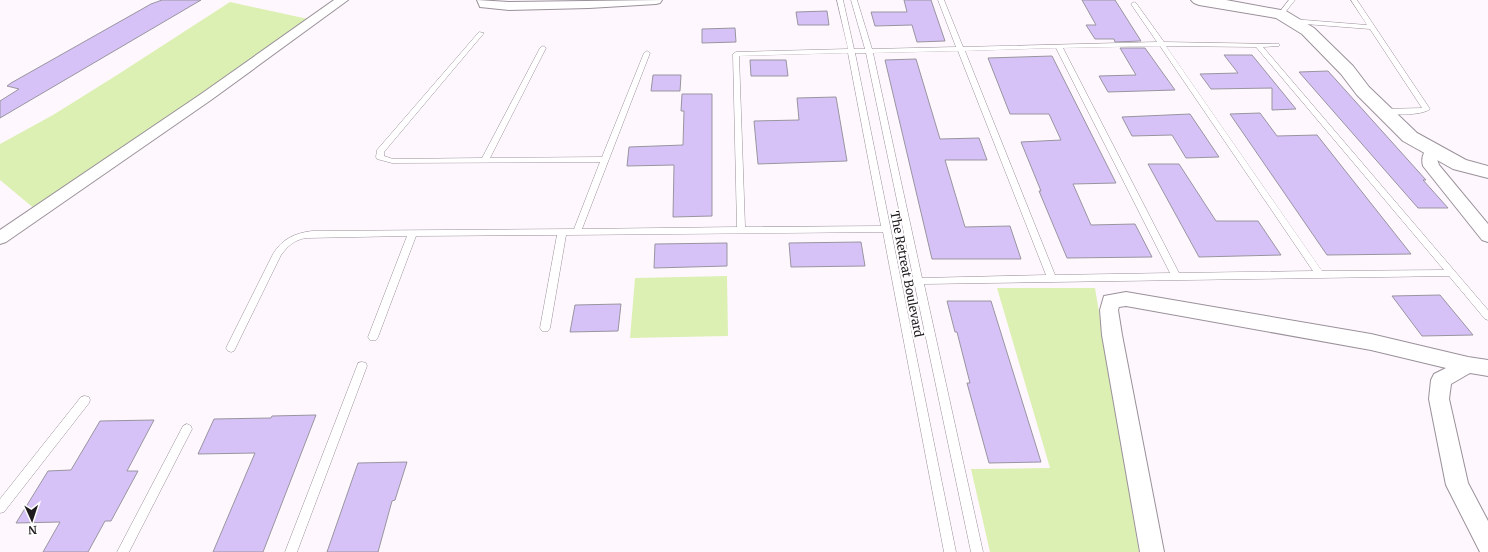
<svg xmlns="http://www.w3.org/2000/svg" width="1488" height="552" viewBox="0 0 1488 552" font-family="Merriweather,serif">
  <rect width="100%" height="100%" fill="#fff7fe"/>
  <path fill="#dcf0b3" d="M230,2L308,19L36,210L0,180V144L53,115L117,75Z
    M727,276L728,336L630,338L635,278Z
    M997,288H1095L1139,552H990L971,469L1050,468Z"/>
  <path fill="#d7c2f8" stroke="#98959f" d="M162,0H201L0,118V101L19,89L7,86L11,83L151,4Z
    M904,0H931L945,41L917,42L912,25L875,26L871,12H907Z
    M1082,0H1115L1141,41L1115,42L1114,39H1095L1086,25H1096Z
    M827,11L829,25H798L796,12Z
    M735,28L736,42L702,43V29Z
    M1120,48H1145L1175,90L1108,92L1099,76L1136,75Z
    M1224,55H1252L1296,109L1272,110V88L1211,89L1200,74L1238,73Z
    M1052,56L1116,183L1073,184L1091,225L1135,224L1152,257L1067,258L1039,191H1041L1021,142L1061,140L1049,114H1010L988,58Z
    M916,59L940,139L979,138L987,160H945L965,227L1010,226L1021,259H932L885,60Z
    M750,60H786L788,76H751Z
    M1328,71L1426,180H1423L1448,208H1418L1299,72Z
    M653,75H681L680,91H651Z
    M682,94H712V216L673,217L674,165L627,166L629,147L683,145L684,111H681Z
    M836,97L847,161L758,164L754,121L799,120L797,98Z
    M1260,113L1277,136L1317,135L1411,254L1327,255L1230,114Z
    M1190,114L1219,157L1186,158L1172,135L1132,136L1122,117Z
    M1148,164H1179L1216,221H1258L1281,255L1199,257Z
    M861,242L865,266L791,267L789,243Z
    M727,243V266L654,268L655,244Z
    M1440,295L1473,335L1422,336L1392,296Z
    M947,301H991L1041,462L989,463L967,383H970L957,332H955Z
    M621,304L618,331L570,332L575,305Z
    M316,415L263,552H213L255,453L198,454L214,419L271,418L272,416Z
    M154,420L127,471H138L111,521H105L88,552H43L60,522L16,523L48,471L71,470L100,421Z
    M407,462L395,500L392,501L378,552H327L358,463Z"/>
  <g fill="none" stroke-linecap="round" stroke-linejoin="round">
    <g stroke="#9a9199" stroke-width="1">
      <path id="lane" d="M837,0H843L854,49H865L851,0H857L872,49L956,47L938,0H944L963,47L1157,42L1131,4L1134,2L1136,3L1164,42L1279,44V46L1263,47L1488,310V320L1485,319L1449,276L924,284L983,552H971L866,53H855L956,552H944L883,232L566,235L550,328L548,331H542L540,328L557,235L416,236L378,337L376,340H370L368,337L407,236L306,238C294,240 288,246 281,255L234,351L231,352L228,351L226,348L273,254C282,239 295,233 312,231L574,229L600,162L392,163L377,159L376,157L377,150L479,32L484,33L384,152V156L393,159L482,158L540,48L543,46L546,48L490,158L602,157L644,53L647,51L650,53L582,229L737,227L733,54L736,52L848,49ZM1160,46L1313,271L1179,273L1063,48ZM1166,46L1256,47L1444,270L1322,271ZM1056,48L1170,273L1055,275L965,51ZM958,51L1046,275L922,278L873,53ZM848,53L881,226L745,227L739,56Z
        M1289,0H1295L1283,15H1279L1278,14Z
        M1351,0H1357L1430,109C1422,116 1391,115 1380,113L1379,111L1383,109L1422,108L1370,29L1292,23L1289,21L1292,19L1367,25Z
        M362,362L366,363L367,366L297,552H285L357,366L358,363Z
        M85,396L89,397L90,400L89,403L4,512L0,513V499L81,397Z
        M187,424L191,426L192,429L129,552H117L183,426Z"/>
    </g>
    <g stroke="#9a9199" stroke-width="2">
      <path id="street" d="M334,0H348L211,100L6,242L0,244V230L201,94Z
        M477,0L509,2L662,0L660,3L656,4L589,8L509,10L480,7Z
        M1433,145L1438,147L1441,150L1437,159L1439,165L1488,224V242L1482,240L1423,166C1421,158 1423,153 1428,147Z
        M1126,292L1371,334L1468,357L1488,360V376L1470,373L1451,384L1449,399L1468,483L1488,521V552H1480L1446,485L1429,399L1431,380L1434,374L1446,368L1371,350L1126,306L1119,307L1118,310L1122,335L1164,552H1140L1102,335L1100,310L1104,296Z"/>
    </g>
    <g stroke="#9a9199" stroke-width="2">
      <path id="secondary" d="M1191,0H1226L1286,11L1314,28L1353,66L1369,87L1417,133L1466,160L1488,166V178L1453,169L1403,141L1357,95L1341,74L1302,34L1276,18L1199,5L1194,3Z"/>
    </g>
    <use href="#lane" fill="#fff" fill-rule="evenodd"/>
    <use href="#street" fill="#fff" fill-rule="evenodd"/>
    <use href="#secondary" fill="#fff" fill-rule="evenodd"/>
  </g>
  <g text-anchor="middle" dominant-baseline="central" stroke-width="4" stroke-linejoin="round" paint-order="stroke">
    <g font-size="12" fill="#1e1a1d" stroke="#fff">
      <text transform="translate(907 274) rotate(79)">The Retreat Boulevard</text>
    </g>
  </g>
  <g transform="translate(32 520) rotate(177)" stroke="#ffffff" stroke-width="3" paint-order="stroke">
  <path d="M0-3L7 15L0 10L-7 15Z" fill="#1e1a1d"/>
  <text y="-6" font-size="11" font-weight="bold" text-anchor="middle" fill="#1e1a1d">N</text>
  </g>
</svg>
